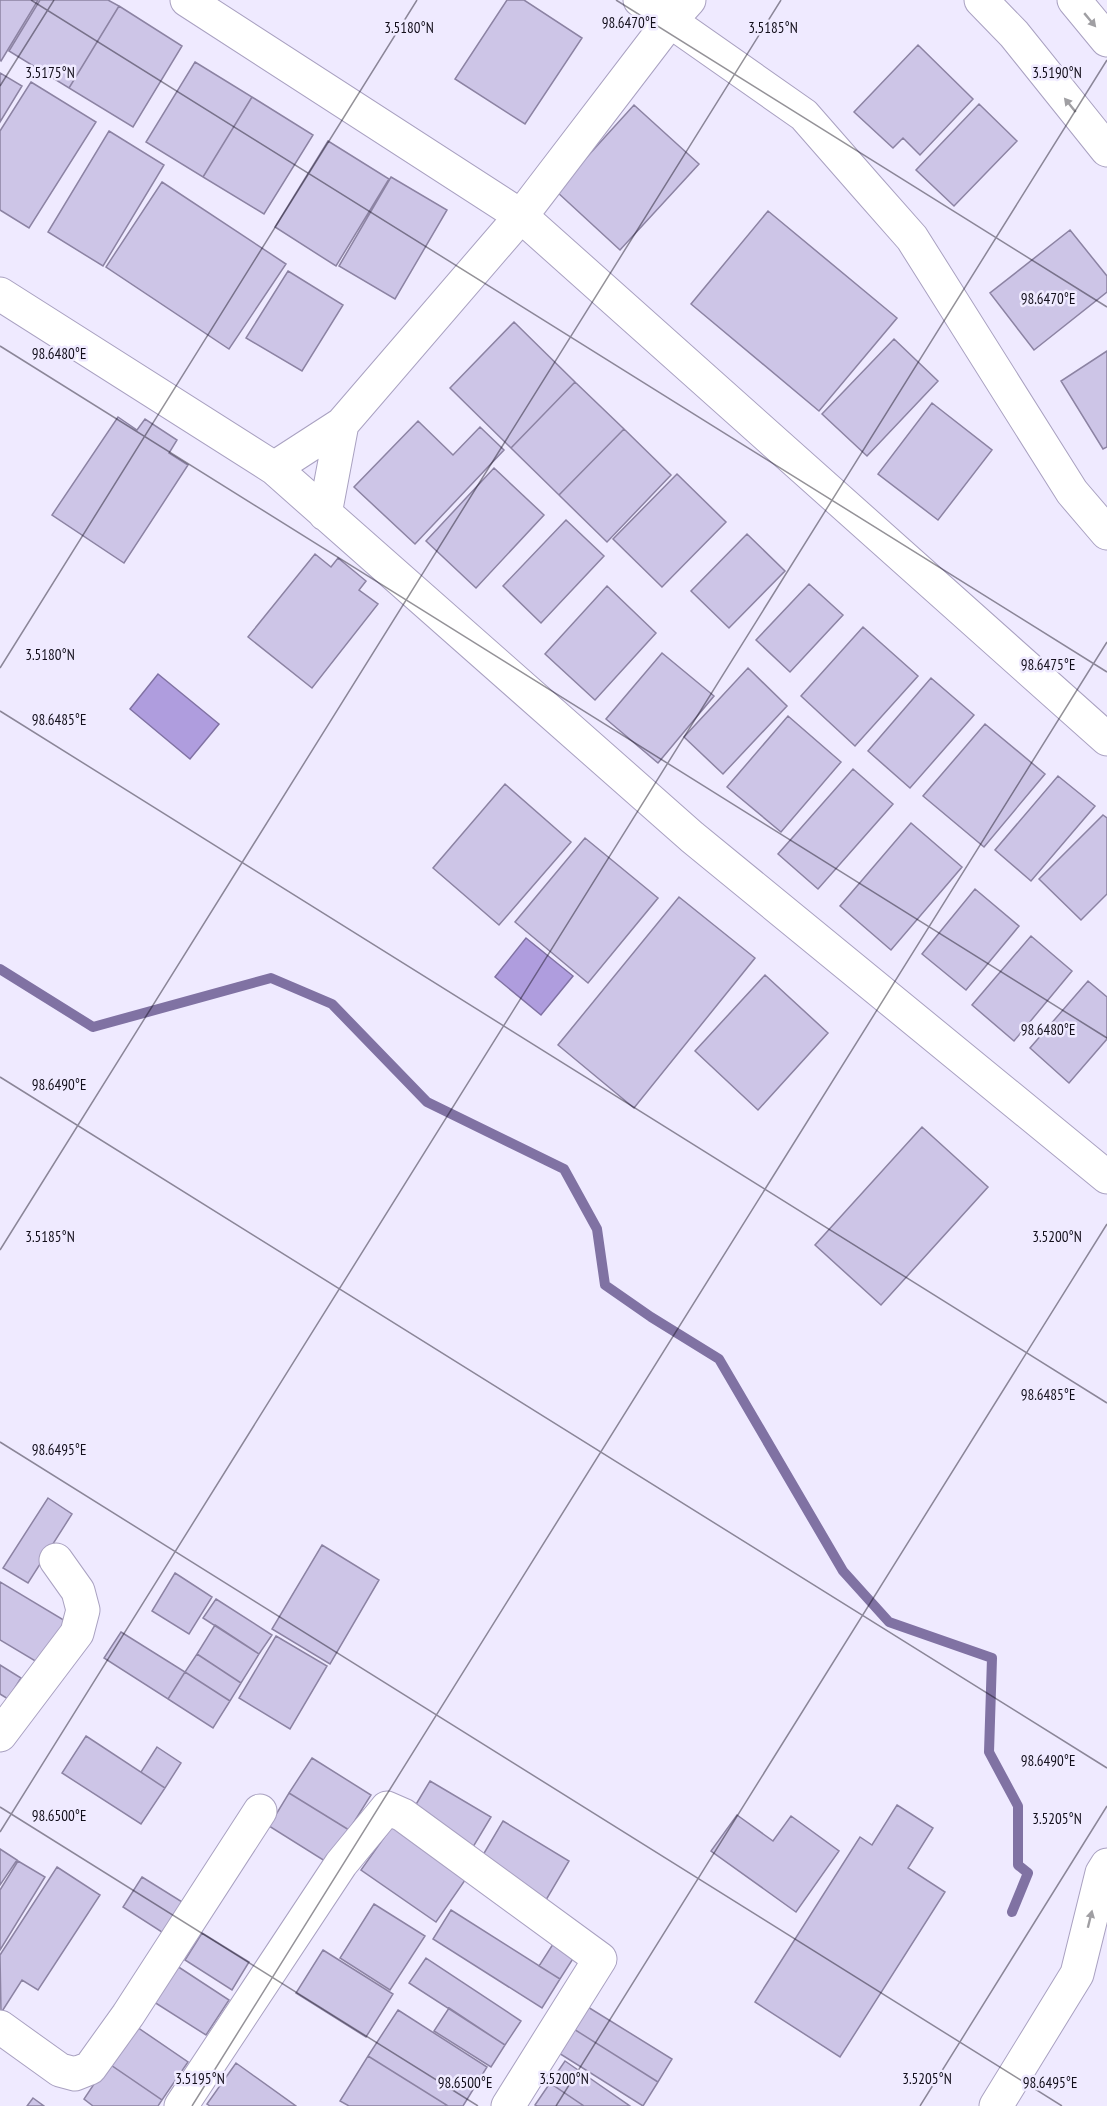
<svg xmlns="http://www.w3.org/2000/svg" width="1107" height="2106" viewBox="0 0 1107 2106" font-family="'PT Sans Narrow',sans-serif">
  <rect width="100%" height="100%" fill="#efeaff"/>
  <path fill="#af9dde" stroke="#8072a3" stroke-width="1.5" d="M158,674L219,724L190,759L130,709Z
    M526,938L573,976L541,1015L495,977Z"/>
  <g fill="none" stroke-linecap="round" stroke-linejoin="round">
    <path stroke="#8072a3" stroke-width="10" d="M0,969L93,1027L271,978L332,1004L427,1102L564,1169L597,1229L605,1285L651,1317L719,1359L843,1571L889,1622L992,1658L989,1752L1018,1806V1865L1028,1873L1012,1912"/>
  </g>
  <path fill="#cdc5e7" stroke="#8c83a3" stroke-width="1.5" d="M0,0H38L1,61L0,60Z
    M40,0H108L119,6L69,88L9,51Z
    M507,0H524L582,38L525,124L455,79Z
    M119,6L182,46L133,127L69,88Z
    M918,45L973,99L920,155L903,138L893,148L854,112Z
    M195,62L252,97L203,177L146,142Z
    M0,73L22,86L0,122Z
    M31,82L96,122L29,228L0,210V131Z
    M252,97L313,135L264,214L203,177Z
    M979,104L1017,141L954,206L916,170Z
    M634,105L699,164L620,250L556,191Z
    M109,131L164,165L103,266L48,232Z
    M328,141L389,179L336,266L275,227Z
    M391,177L447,210L395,299L339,266Z
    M162,182L286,264L229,349L106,267Z
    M768,211L897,318L819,411L691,304Z
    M1070,230L1107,276V292L1034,350L990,293Z
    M288,271L343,305L302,371L246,338Z
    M514,322L575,382L511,448L450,388Z
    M894,339L938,381L867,456L822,414Z
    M1107,351V447L1103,449L1061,381Z
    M575,382L624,429L559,495L511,448Z
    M932,403L992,450L938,520L878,474Z
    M118,417L137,430L145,419L177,440L169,453L188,465L124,563L52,515Z
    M418,421L453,455L480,427L504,450L415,544L354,487Z
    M624,429L671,475L607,542L559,495Z
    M494,468L544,515L476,588L426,541Z
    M677,474L726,522L662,587L613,539Z
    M566,520L604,556L541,623L503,586Z
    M747,534L785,571L729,628L691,591Z
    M315,554L331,567L338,558L366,581L359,590L378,604L312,688L248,637Z
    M809,584L843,615L790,672L756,640Z
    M607,586L656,633L595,700L545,654Z
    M863,627L918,676L855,746L801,696Z
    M662,653L714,696L658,763L606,719Z
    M748,668L787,706L723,774L684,737Z
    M931,678L974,715L910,788L868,751Z
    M788,716L841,762L781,832L727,787Z
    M985,724L1045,774L984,847L923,796Z
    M853,769L893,804L818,889L778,854Z
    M1058,776L1095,806L1031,881L995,850Z
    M505,784L571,842L499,925L433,868Z
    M1103,815L1107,818V894L1081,920L1039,879Z
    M911,823L962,867L891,950L840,906Z
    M585,838L658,898L588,983L515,922Z
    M975,889L1019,926L966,990L922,954Z
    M679,897L755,958L634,1108L558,1045Z
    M1031,936L1072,971L1014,1041L972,1005Z
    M765,975L828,1033L758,1110L695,1051Z
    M1088,981L1107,997V1039L1069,1083L1030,1048Z
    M922,1127L988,1187L881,1305L815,1245Z
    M48,1498L72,1514L28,1583L3,1568Z
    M322,1545L379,1580L330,1664L272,1629Z
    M175,1573L212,1597L189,1634L152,1611Z
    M0,1582L67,1622L42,1665L0,1640Z
    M216,1599L272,1635L259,1654L203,1618Z
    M215,1625L259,1654L241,1683L197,1654Z
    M121,1632L185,1672L168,1699L104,1658Z
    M276,1636L327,1666L290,1729L239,1698Z
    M197,1654L241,1683L230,1701L185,1672Z
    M0,1665L21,1678L8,1699L0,1694Z
    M185,1672L230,1701L213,1728L168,1699Z
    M86,1736L165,1788L141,1824L62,1773Z
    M157,1747L181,1763L165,1788L141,1772Z
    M312,1758L371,1795L349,1830L289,1793Z
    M430,1781L491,1817L473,1847L412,1811Z
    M289,1793L349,1830L328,1863L269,1826Z
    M897,1805L933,1828L908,1868L945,1892L840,2057L755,2002L860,1837L872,1845Z
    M737,1815L773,1841L791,1816L839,1851L796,1912L711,1851Z
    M503,1821L569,1861L546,1900L480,1860Z
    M395,1822L470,1873L436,1922L361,1870Z
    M0,1849L17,1860L0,1885Z
    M18,1861L45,1877L0,1950V1890Z
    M57,1867L100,1895L38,1990L22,1980L1,2013L0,1955Z
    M142,1877L187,1905L168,1936L123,1907Z
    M374,1904L425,1936L390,1990L340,1958Z
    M451,1910L560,1979L542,2008L433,1939Z
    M202,1933L249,1962L232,1990L185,1960Z
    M555,1941L576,1954L560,1979L539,1966Z
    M323,1950L393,1994L366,2037L296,1993Z
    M426,1958L521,2021L505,2045L409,1983Z
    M177,1966L229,2000L206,2035L154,2002Z
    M583,2004L672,2059L658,2082L569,2026Z
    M449,2008L505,2045L491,2067L434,2031Z
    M398,2010L487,2067L463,2106H448L368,2056Z
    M134,2025L188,2062L162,2100L108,2063Z
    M569,2026L658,2082L643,2106L554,2050Z
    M368,2056L448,2106H349L340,2101Z
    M565,2061L630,2106H584L550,2083Z
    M108,2063L162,2100L158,2106H93L84,2099Z
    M236,2063L296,2106H210L207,2104Z
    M550,2083L584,2106H537L535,2105Z
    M33,2098L44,2106H27Z"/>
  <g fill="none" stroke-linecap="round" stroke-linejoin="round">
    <g stroke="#a9a1c1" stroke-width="35">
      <path id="minor" d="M187,0L521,216L1107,739
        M640,0L804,115L867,187L912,238L1072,492L1107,533
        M981,0L1014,34L1107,150
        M1074,0L1107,40
        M0,294L274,468L692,837L1107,1177
        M274,468L342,424L521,216L670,21L689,0
        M325,514L342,424
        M0,1735L77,1633L83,1610L78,1591L56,1560
        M0,2027L60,2070L75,2074L90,2068L128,2015L260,1811
        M181,2106L341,1864L387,1808L403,1815L600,1959L508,2106
        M996,2106L1077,1974L1102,1873L1107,1865"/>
    </g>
    <use href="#minor" stroke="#fff" stroke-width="33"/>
  </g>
  <defs><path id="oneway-solid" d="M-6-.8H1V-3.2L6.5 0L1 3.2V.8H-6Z" transform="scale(1.5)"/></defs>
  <g fill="#a09fa3">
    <use href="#oneway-solid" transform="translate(1090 20) rotate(50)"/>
    <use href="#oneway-solid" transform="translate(1070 105) rotate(-129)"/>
    <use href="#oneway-solid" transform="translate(1090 1919) rotate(-76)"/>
  </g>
  <path fill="none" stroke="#120e1a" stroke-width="1.5" stroke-opacity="0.45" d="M31,0L1107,672M616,0L1107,307M0,86L54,0M0,346L1107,1038M0,668L417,0M0,711L1107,1403M0,1077L1107,1768M0,1250L781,0M0,1442L1062,2106M0,1807L478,2106M0,1832L1107,60M192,2106L1107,642M556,2106L1107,1224M920,2106L1107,1806"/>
  <g font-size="15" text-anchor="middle" fill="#120e1a" stroke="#efeaff" stroke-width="5" stroke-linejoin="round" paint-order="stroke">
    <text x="629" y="28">98.6470°E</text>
    <text x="409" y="33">3.5180°N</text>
    <text x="773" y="33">3.5185°N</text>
    <text x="1057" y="78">3.5190°N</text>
    <text x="50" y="78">3.5175°N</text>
    <text x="1048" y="304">98.6470°E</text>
    <text x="59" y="359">98.6480°E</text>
    <text x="50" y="660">3.5180°N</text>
    <text x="1048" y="670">98.6475°E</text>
    <text x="59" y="725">98.6485°E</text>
    <text x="1048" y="1035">98.6480°E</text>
    <text x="59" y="1090">98.6490°E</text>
    <text x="1057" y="1242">3.5200°N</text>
    <text x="50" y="1242">3.5185°N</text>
    <text x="1048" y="1400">98.6485°E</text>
    <text x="59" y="1455">98.6495°E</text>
    <text x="1048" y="1766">98.6490°E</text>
    <text x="59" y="1821">98.6500°E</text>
    <text x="1057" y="1824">3.5205°N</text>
    <text x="200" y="2084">3.5195°N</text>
    <text x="564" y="2084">3.5200°N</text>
    <text x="927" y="2084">3.5205°N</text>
    <text x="465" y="2088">98.6500°E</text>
    <text x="1050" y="2088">98.6495°E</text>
  </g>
</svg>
